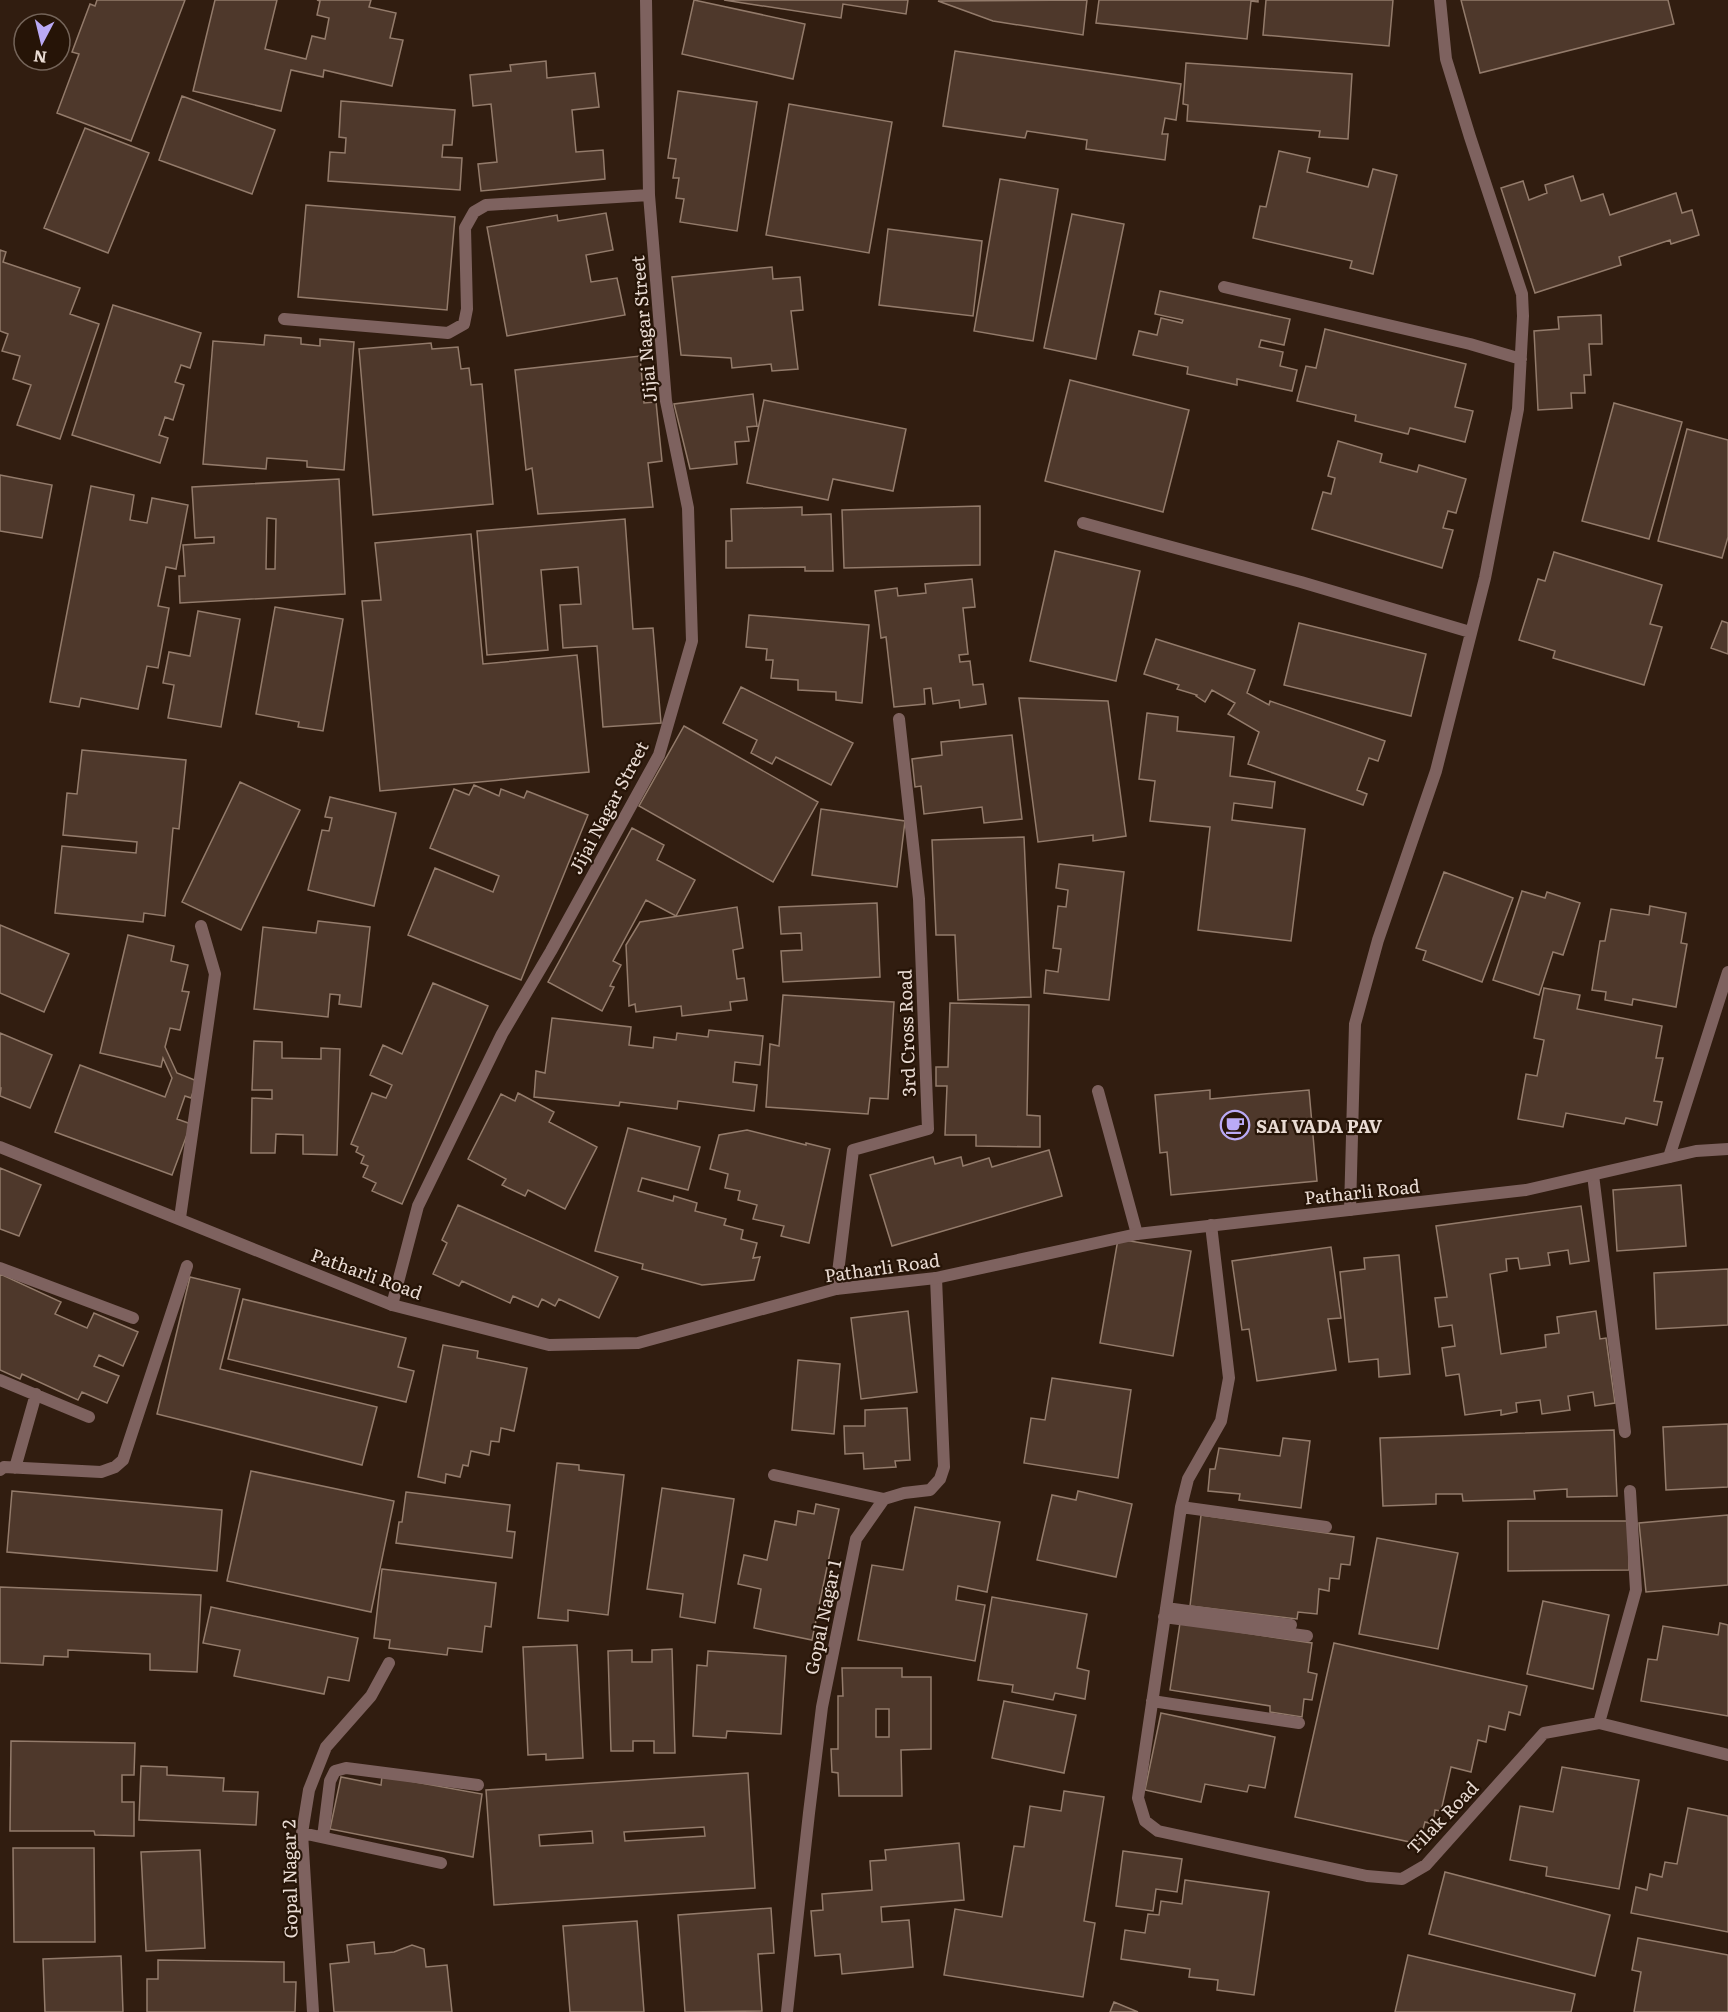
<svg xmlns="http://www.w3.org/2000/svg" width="1728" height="2012" viewBox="0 0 1728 2012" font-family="Literata,serif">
  <rect width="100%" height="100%" fill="#311d10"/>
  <path fill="#4e382b" stroke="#937b6b" stroke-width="1.5" fill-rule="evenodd" d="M97,0H185L131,141L57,113L79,54L72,52L90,4L95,6Z
    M215,0H277L265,49L306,59L312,36L325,39L329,18L317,15L320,1L317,0H371L369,7L396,13L390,38L403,40L392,86L324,70L323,77L291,70L281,111L193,91Z
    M694,0L805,24L793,79L682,54Z
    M724,0H908L906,14L843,4L841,18Z
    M1087,0L1083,35L993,21L938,1Z
    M1099,0H1258V2L1251,1L1247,39L1096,23Z
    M1266,0H1393L1389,46L1263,35Z
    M1461,0H1668L1674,24L1480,73Z
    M955,51L1181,84L1176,120L1165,118L1162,134H1168L1165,160L1086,149L1087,140L1027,131L1025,138L943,126Z
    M546,61L547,78L595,73L599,107L572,110L576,152L603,150L605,179L481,191L478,164L497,162L491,104L473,106L470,75L511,71L510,65Z
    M1186,63L1352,74L1348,139L1319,137L1320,131L1187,121L1188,105L1183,104Z
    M678,91L757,102L737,231L680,222L684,199L676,198L679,178H673L676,159L668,158Z
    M182,96L275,130L252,194L159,160Z
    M341,101L455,110L452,145H443L442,157L462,158L460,190L328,181L330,152L345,153L346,138L339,137Z
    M789,104L892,122L869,253L766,235Z
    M85,128L149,153L108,253L44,228Z
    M1279,151L1310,158L1307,172L1368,187L1373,169L1397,175L1373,274L1350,268L1352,261L1253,238L1260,206L1266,207Z
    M1573,176L1581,201L1603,194L1610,215L1676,193L1682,213L1692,210L1699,235L1671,244L1670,240L1619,257L1621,265L1535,293L1501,188L1523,181L1529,200L1547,193L1545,185Z
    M1000,179L1058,189L1033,341L974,331Z
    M306,205L455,217L447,310L298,297Z
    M606,213L613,250L586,255L591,282L617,278L625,315L507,336L487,227L557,215L558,221Z
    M1072,214L1124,224L1096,359L1044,348Z
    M888,229L982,241L973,316L879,305Z
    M0,250L6,252L3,262L80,288L70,314L99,324L60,439L17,425L31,385L13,379L20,356L2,351L8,334L0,331Z
    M772,267L773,279L800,277L803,310L791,311L798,369L772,371L771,364L732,368L731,358L681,355L672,277Z
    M1160,291L1290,319L1284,345L1261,340L1259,347L1283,352L1280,366L1297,370L1292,391L1237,379V385L1187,374L1188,367L1133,355L1139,331L1157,335L1161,318L1182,323L1183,320L1155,314Z
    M113,305L201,333L190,368L181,365L175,382L184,385L173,420L165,417L159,435L168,438L160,463L72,435Z
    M1601,315L1602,344H1589L1591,375H1584L1585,393H1571L1572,408L1538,410L1534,331L1559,329L1558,317Z
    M1325,329L1466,364L1455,407L1473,411L1465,442L1410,428L1408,434L1355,421L1356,415L1297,401L1306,366L1316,368Z
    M265,335L301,338V344L320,346V339L354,342L344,470L307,467V461L267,458L266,469L203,464L213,341L264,345Z
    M431,343L432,349L458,347L461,369L469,368L471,385L482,384L493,504L373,515L359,349Z
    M640,356L644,403L656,402L662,461L648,463L653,507L538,514L532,468L526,470L515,370Z
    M1070,380L1189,410L1163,512L1045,481Z
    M753,394L757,426L747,427L749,441L735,442L737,464L690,469L674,404Z
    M764,400L906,429L893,491L833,479L828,500L747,483Z
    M1614,403L1682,422L1649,539L1582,521Z
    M1687,429L1728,440V537L1722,558L1658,541Z
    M1338,441L1382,454L1380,462L1417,472L1419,465L1466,479L1456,513L1448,511L1443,528L1453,530L1442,568L1312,529L1323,492L1331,494L1335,478L1328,476Z
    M0,475L52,485L42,538L0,531Z
    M339,479L345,594L180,603L179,576H185L183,545L214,543V537L195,538L192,487ZM267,518L276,519L275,569H266Z
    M91,486L134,495L130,520L147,523L152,498L188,505L176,569L166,567L158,606L169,608L158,668L147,666L138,709L81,698L79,707L50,702Z
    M980,506V565L844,568L842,510Z
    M802,507V515L831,514L833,571H805V567L726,568V541H732L731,509Z
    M625,519L633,629L653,628L661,723L603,727L597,646L563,648L560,605L581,604L578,567L541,570L548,650L487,655L477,531Z
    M471,534L483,664L577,655L589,772L380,791L362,601L381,600L375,543Z
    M1055,551L1140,571L1116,681L1030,661Z
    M1554,552L1662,585L1650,624L1662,627L1644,685L1553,658L1555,651L1519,640L1538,579L1545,581Z
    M972,579L975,607L963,608L968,654L959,655L960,662L970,661L973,685L983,684L986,704L960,708L959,700L933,704L931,688L924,689L925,704L894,707L886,637L881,638L875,591L897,588L898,596L926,593L925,584Z
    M275,607L343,619L323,731L298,727L299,722L256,714Z
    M198,611L240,619L221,727L168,718L174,685L163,683L169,652L190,656Z
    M749,615L869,625L862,703L836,700V692L798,690V680L771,678L773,660H766L767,649L746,647Z
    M1722,621L1728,623V654L1711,648Z
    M1299,623L1426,654L1411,716L1284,685Z
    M1156,639L1255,670L1247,693L1269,705L1270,701L1385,741L1378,761L1369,758L1357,790L1367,794L1363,805L1248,764L1259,732L1228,714L1235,703L1212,690L1205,702L1196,696L1197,695L1177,689L1179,685L1144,674Z
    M741,687L853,743L831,785L776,757L772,764L751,753L757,740L723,723Z
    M1019,698L1108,701L1126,836L1093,841V835L1038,842Z
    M1147,713L1178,717L1177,731L1234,737L1230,776L1275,782L1272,808L1234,803L1232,820L1305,829L1291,941L1198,930L1210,827L1150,821L1155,781L1139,779Z
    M684,726L818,802L773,882L639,806Z
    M1012,735L1022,819L984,823L982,807L924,814L921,786L915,787L912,759L942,755L941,742Z
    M82,750L186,760L179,829L173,828L165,916L144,913L143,922L55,913L62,846L136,853L137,842L63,835L67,793L77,794Z
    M240,782L300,810L241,930L182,902Z
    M474,785L499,796L501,789L524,798L527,791L588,815L521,980L408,935L435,868L493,892L499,876L430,848L454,789L469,795Z
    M330,797L396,813L374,906L308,890L322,830L329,831L332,818L325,817Z
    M821,809L905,821L897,887L812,875Z
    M632,828L664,845L657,860L695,880L676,916L646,900L613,961L621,965L610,986L614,987L602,1011L548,982Z
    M1024,837L1031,997L958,1000L955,935H936L932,840Z
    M1059,864L1124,872L1109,1000L1044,993L1046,970L1058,972L1061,949L1053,948L1058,906L1066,907L1068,890L1056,888Z
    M1444,872L1513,898L1482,982L1423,960L1426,951L1416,948Z
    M1522,891L1545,898L1547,892L1580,903L1563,955L1553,952L1539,995L1493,980Z
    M877,903L880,977L783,982L781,951L802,950L801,933L781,934L779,907Z
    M1650,906L1686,913L1681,943L1687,944L1676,1007L1633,999L1632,1005L1605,1000L1606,992L1592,990L1600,941H1605L1611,909L1649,915Z
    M737,907L743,948L733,950L737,979L744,978L747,1000L730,1002L731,1010L682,1016L681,1006L636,1012L635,1004L629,1006L626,945L640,922Z
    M318,921L370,927L361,1007L339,1004L340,995L330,994L328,1017L254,1009L263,927L316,933Z
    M0,925L69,954L44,1012L0,993Z
    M128,935L174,946L171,961L188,965L182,991L189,992L180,1030L170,1028L165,1047L177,1073L197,1081L191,1098L185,1096L177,1119L191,1124L172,1175L55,1132L80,1065L165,1097L172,1078L163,1058L161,1067L100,1053Z
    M433,983L488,1006L402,1204L372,1191L376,1183L363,1177L368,1166L361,1163L364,1156L356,1152L358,1147L351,1144L372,1093L386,1098L392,1085L370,1075L383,1045L402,1054Z
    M1544,988L1580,995L1577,1009L1662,1026L1656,1058H1663L1654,1101L1662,1102L1657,1125L1626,1118L1624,1124L1566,1113L1563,1127L1518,1119L1526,1074L1537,1076L1544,1040L1534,1038Z
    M783,995L894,1002L888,1099L870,1098L868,1114L766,1107L770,1044L779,1046Z
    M950,1003L1029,1005L1027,1115L1040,1116V1147L976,1146V1135H945L947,1086H936V1067H948Z
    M552,1018L631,1027L629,1045L653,1048L654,1037L676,1040L677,1033L708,1037L709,1030L763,1036L760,1065L735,1062L733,1082L757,1085L754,1111L678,1101L677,1109L620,1102L619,1106L534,1097L536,1071L545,1073Z
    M0,1033L52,1055L30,1108L0,1096L1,1088H0Z
    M254,1041L282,1042V1058L321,1059V1048L340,1049L337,1155L303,1154V1135L276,1134L275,1153H251L252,1098L272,1099V1090H252Z
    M1210,1090V1099L1309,1090L1317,1181L1171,1195L1167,1152L1160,1153L1155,1095Z
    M518,1093L554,1112L549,1122L597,1147L565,1209L528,1190L525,1196L502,1185L506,1179L468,1159L501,1094L515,1101Z
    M628,1128L700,1147L688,1190L642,1178L638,1191L673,1201L674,1196L697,1203L695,1211L726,1219L724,1225L743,1230L741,1239L757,1243L753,1258L760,1257L754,1280L702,1285L642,1269L643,1264L595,1251Z
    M747,1130L806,1145V1143L830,1149L809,1243L781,1236L784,1226L753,1219L757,1205L738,1200L740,1191L725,1188L728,1174L710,1169L719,1135Z
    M1049,1150L1062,1196L892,1246L870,1175L933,1157L935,1164L961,1157L963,1166L989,1158L992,1167Z
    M0,1168L41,1185L19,1236L0,1229Z
    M1681,1185L1686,1246L1617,1251L1613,1190Z
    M458,1205L618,1277L599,1318L559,1299L555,1306L542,1299L538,1307L513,1296L510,1303L462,1281L459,1286L433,1274L447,1243L442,1240Z
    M1581,1206L1589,1261L1570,1264L1568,1250L1548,1253L1550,1265L1520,1269L1518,1258L1506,1259L1507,1271L1490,1274L1501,1354L1546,1347L1545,1335L1559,1333L1557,1317L1596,1311L1600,1339L1606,1338L1615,1403L1595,1406L1593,1392L1568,1396L1570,1410L1542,1414L1540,1400L1516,1403L1517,1412L1501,1415V1410L1465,1415L1459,1374L1446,1376L1442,1348L1455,1346L1452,1325L1439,1327L1435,1298L1447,1297L1436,1226Z
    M1118,1239L1191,1251L1173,1356L1100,1343Z
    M1331,1247L1341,1318L1328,1319L1336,1370L1257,1381L1249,1329L1242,1330L1232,1261Z
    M1399,1255L1410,1374L1379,1377L1378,1359L1349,1362L1340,1272L1365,1269L1364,1258Z
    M1728,1269V1325L1656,1329L1654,1273Z
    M0,1274L61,1302L55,1314L87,1328L94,1313L138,1332L123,1366L99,1355L94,1366L119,1376L107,1403L82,1392L78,1400L22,1374L20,1379L0,1370Z
    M190,1277L240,1289L220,1369L377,1407L362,1465L157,1414Z
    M243,1299L406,1338L398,1367L414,1371L406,1402L228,1359Z
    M908,1311L917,1392L861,1399L851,1318Z
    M443,1345L478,1351L477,1358L527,1368L514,1431L501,1428L499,1442L491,1441L489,1455L471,1451L468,1466L463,1465L460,1477L446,1474L445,1483L418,1477Z
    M798,1360L840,1364L834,1434L792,1430Z
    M1052,1378L1131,1390L1118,1478L1024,1463L1031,1418L1045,1420Z
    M907,1408L910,1460L895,1461L896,1467L864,1469L863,1453L845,1454L844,1426H865V1410Z
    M1728,1424V1487L1666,1490L1663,1427Z
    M1614,1430L1617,1496L1567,1497V1489L1534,1491L1535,1499L1463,1501L1462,1494H1436V1504L1383,1506L1380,1438Z
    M1283,1438L1310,1441L1301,1508L1239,1500L1240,1494L1208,1491L1210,1469H1215L1219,1448L1280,1456Z
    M557,1463L579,1465V1470L624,1475L608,1615L568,1610V1621L538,1618Z
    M251,1471L394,1501L371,1612L227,1581Z
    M662,1488L734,1499L715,1623L680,1617L683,1594L647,1589Z
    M12,1491L222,1510L217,1571L7,1552Z
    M1078,1491L1132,1504L1116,1577L1037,1560L1052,1495L1076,1500Z
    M406,1492L510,1505L507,1531L515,1532L512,1558L396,1543L399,1522H402Z
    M816,1504L839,1509L812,1640L754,1628L761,1589L738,1584L744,1555L767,1560L775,1521L796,1525L798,1511L814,1514Z
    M915,1507L1000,1522L987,1592L958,1586L956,1600L985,1605L975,1661L858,1640L872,1565L903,1570Z
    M1201,1515L1354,1537L1350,1565L1341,1564L1339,1579L1330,1578L1329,1591L1319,1589L1317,1614L1298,1612L1297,1619L1190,1606Z
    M1728,1515V1585L1646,1592L1639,1523Z
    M1508,1521H1629V1570L1508,1571Z
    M1377,1538L1458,1553L1438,1649L1359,1634Z
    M382,1569L496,1583L491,1627L485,1626L482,1652L448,1648L447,1655L389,1648L390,1640L374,1638Z
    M0,1587L201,1595L197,1672L150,1670V1654L68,1650V1657L44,1656L43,1665L0,1663Z
    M992,1597L1087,1614L1077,1668L1089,1671L1085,1699L1055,1693L1053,1700L1012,1692L1013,1685L978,1680Z
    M1543,1601L1609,1615L1593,1689L1527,1674Z
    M211,1607L358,1638L349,1681L328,1677L324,1694L234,1676L240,1650L203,1643Z
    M1180,1623L1312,1643L1308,1672L1317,1674L1312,1700L1304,1699L1302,1717L1270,1712V1706L1170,1690Z
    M1720,1623L1728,1625V1716L1641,1701L1648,1659L1657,1660L1663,1626L1718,1635Z
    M1334,1643L1527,1686L1520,1715L1509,1712L1505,1730L1489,1726L1486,1742L1478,1740L1471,1772L1451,1767L1441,1811L1435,1810L1433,1824L1425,1822L1419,1844L1295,1817Z
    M577,1645L583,1758L546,1760V1754L528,1755L523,1647Z
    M672,1649L675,1753H654V1741H633V1751H611L608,1651L632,1650V1662H652V1650Z
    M708,1651L786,1656L781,1734L727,1731L726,1738L693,1736L697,1665L707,1666Z
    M842,1668H902V1677H931V1749L901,1750L902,1796H839L838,1773L832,1772L831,1749H838V1696H843ZM876,1709H889V1737H876Z
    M1004,1701L1076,1715L1064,1773L992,1758Z
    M1161,1713L1275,1737L1265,1788L1249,1785L1247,1792L1205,1784L1201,1802L1145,1790Z
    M11,1741L135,1743L134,1775H122V1802H134V1836L95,1835L94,1831H10Z
    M141,1766L167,1767V1775L224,1778L223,1791L258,1792L256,1825L139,1820Z
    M1562,1767L1639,1780L1619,1889L1546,1876L1547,1867L1510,1860L1520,1806L1553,1812Z
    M748,1773L755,1888L494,1905L486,1790ZM704,1827L705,1836L625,1841L624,1832ZM592,1831L593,1843L540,1846L539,1835Z
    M382,1776L482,1794L473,1857L330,1829L341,1777L381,1785Z
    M1064,1791L1104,1797L1084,1921L1095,1923L1083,1997L944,1975L955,1909L1002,1917L1014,1846L1024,1847L1030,1806L1061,1811Z
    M1688,1808L1728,1816V1932L1631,1913L1636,1887L1647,1890L1650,1874L1662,1877L1665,1862L1677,1864Z
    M959,1843L964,1900L881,1907L882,1922L909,1920L913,1967L842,1974L840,1954L815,1956L811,1911L823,1910L822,1894L872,1890L870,1861L886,1860L885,1850Z
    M13,1848H94L95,1942H14Z
    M200,1850L205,1948L146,1951L141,1852Z
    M1123,1851L1182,1859L1177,1892L1156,1889L1153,1911L1116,1906Z
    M1445,1872L1610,1915L1595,1976L1429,1934Z
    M1185,1880L1269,1892L1254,1995L1217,1990L1218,1980L1189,1977L1190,1969L1121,1959L1125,1930L1145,1933L1148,1914L1159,1915L1161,1901L1182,1904Z
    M771,1908L774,1953L758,1954L762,2011L685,2012L678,1915Z
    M637,1921L644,2012H570L563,1926Z
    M1638,1938L1728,1955V2012H1634L1641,1972L1632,1970Z
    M374,1942L375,1954L394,1952L412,1945L424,1949L426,1967L447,1965L452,2012H334L330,1964L349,1962L347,1945Z
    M1408,1955L1575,1994L1571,2012H1395Z
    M121,1956L123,2012H45L43,1959Z
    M158,1960L284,1962V1982H296L295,2012H147V1979H158Z
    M1114,2002L1138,2012H1110Z"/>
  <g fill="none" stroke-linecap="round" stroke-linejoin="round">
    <path stroke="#7e625f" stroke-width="12" d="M1098,1091L1137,1234
      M1593,1175L1625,1432"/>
    <path stroke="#7e625f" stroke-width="12" d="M1224,287L1470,344L1521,359
      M284,319L448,333L464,324L467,309L465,228L474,212L486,205L649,195
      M1083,523L1301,582L1470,632
      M1669,1157L1728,972
      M1350,1210L1355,1024L1378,940L1436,771L1485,578L1518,409L1523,316L1522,294L1470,137L1446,59L1440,0
      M180,1218L215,974L201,926
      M1211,1225L1229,1378L1221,1421L1188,1479L1181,1507L1138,1798L1145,1821L1158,1831L1367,1876L1402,1879L1426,1865L1544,1733L1599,1723L1728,1755
      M0,1268L133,1318
      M836,1289L853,1150L928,1129L919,899L899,719
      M392,1305L418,1206L502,1034L551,951L659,755L692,641L688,508L666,401L649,195L646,0
      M0,1380L89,1417
      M15,1468L36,1394
      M0,1470L4,1467L101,1472L115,1467L123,1460L187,1266
      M774,1475L884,1499
      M1181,1507L1326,1527
      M1166,1608L1291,1625
      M1164,1617L1307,1636
      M1152,1701L1299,1723
      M1599,1723L1636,1590L1630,1491
      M302,1833L441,1863
      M323,1837L330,1781L335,1771L346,1768L478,1785
      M313,2012L302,1833L309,1790L326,1747L371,1696L389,1663
      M787,2012L809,1813L822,1707L856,1539L884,1499L904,1493L930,1490L940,1479L944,1467L936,1278"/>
    <path stroke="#7e625f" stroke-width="12" d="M0,1147L392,1305L549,1345L638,1343L836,1289L936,1278L1137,1234L1526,1190L1696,1151L1728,1149"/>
  </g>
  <defs>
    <g id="cafe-ring" transform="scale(1.5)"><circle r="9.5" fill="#261407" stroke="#baaaf6" stroke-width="1.5"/><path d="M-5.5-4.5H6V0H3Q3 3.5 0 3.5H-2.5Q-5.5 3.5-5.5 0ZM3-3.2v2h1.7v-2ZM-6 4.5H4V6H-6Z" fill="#baaaf6"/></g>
  </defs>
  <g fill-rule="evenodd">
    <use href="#cafe-ring" x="1235" y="1125"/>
  </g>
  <g text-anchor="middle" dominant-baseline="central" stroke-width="4.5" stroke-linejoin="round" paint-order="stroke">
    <g font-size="18" fill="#e9dbd3" stroke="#261407">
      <text transform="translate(643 329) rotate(-95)">Jijai Nagar Street</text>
      <text transform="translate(608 807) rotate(-62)">Jijai Nagar Street</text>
      <text transform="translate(906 1033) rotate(-92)">3rd Cross Road</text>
      <text transform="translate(1362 1191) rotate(-6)">Patharli Road</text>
      <text transform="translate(882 1267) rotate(-8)">Patharli Road</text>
      <text transform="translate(367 1273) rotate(20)">Patharli Road</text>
      <text transform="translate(822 1617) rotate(-78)">Gopal Nagar 1</text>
      <text transform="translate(1442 1817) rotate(-46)">Tilak Road</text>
      <text transform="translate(289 1879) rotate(-91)">Gopal Nagar 2</text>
    </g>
    <g font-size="18" font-weight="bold" fill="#e9dbd3" stroke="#261407" text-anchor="start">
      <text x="1256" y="1125">SAI VADA PAV</text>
    </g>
  </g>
  <g transform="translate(42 42) rotate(187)"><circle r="28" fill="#261407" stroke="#746459" stroke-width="1.5"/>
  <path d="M0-4.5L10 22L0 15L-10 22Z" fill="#baaaf6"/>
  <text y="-9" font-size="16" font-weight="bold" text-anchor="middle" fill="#e9dbd3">N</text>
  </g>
</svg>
